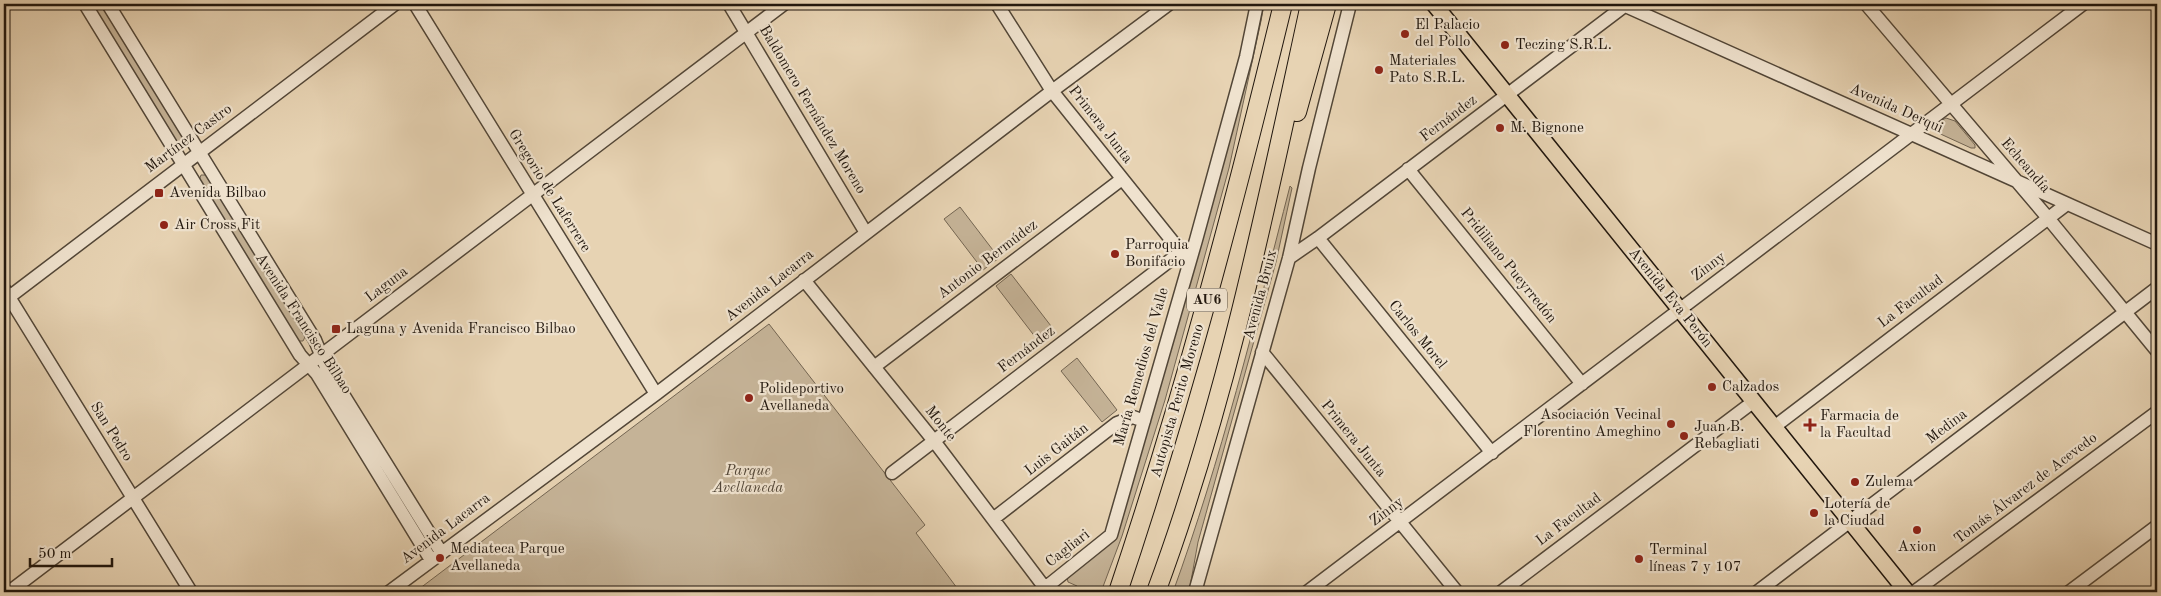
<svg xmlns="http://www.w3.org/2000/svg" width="2161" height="596" viewBox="0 0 2161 596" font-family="'Old Standard TT',serif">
  <rect width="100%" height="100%" fill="#e7d3b3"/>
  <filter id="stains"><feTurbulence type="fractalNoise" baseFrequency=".004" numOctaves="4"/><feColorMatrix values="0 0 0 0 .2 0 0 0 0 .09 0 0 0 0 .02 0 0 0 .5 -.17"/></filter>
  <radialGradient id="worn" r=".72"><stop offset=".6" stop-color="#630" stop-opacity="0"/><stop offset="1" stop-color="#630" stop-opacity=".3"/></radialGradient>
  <path fill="#c5b397" stroke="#736552" d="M90,4H103L184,136L181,142H176Z
    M1261,4H1264L1261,21L1229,168L1165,400L1122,536L1101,592H1075L1077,586L1068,582L1067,577L1112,541Z
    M1946,118L1955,121L1975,145V148H1971L1934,131L1935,124Z
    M201,175H206L306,335L303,341H298L199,181Z
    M1290,186L1292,188L1276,262L1198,542L1189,592H1173C1221,460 1255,322 1290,186Z
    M960,207L999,258L983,270L944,219Z
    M1011,274L1051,326L1036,338L996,286Z
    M769,324L925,525L916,533L960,592H415Z
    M1077,358L1117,410L1102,422L1061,371Z"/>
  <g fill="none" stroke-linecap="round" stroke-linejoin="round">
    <g stroke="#524637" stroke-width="15">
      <path id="minor" d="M85,4L300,355L317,374L431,560
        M108,4L315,340L326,367L441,552
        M415,4L656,394
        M729,4L866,233
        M997,4L1052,91L1181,252L1188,255
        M1621,4L2157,244
        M1866,4L2048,218L2157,351
        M1408,169L1582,384
        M1318,238L1492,453
        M1289,258L1318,238L1627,4
        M804,280L934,441L1045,588L1046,592
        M4,289L191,592
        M4,301L395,4
        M1262,352L1457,592
        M874,367L1122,179
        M1774,427L2067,204
        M892,473L1181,252
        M993,519L1117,423L1133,417L1144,421
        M1045,588L1111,535L1196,240L1246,57L1257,4
        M9,592L784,4
        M389,592L656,394L1052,91L1169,4
        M1195,592L1289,258L1309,168L1350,4
        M1307,592L2083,4
        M1501,592L1753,402
        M1757,592L2157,288
        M1914,592L2157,412
        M2069,592L2157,526"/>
    </g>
    <g stroke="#21170e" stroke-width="18">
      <path id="major" d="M1434,4L1907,592"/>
    </g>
    <g stroke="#21170e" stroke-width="20">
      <path id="highway" d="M1297,112L1327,4
        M1118,592C1183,399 1235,202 1283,4
        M1156,592C1227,401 1267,202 1310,4"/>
    </g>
    <use href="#minor" stroke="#efe2ce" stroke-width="12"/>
    <use href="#major" stroke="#e7d3b3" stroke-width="15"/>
    <use href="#highway" stroke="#e7d3b3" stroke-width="18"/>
  </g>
  <g fill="#8f2418" stroke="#efe2ce" stroke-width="2">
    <circle cx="1405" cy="34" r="5"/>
    <circle cx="1505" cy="45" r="5"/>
    <circle cx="1379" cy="70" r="5"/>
    <circle cx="1500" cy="128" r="5"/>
    <rect x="154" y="188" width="10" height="10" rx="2.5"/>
    <circle cx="164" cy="225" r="5"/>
    <circle cx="1115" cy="254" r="5"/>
    <rect x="331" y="324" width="10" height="10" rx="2.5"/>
    <circle cx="1712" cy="387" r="5"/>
    <circle cx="749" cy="398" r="5"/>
    <circle cx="1671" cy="424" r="5"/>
    <path d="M1807.5 417.5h5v5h5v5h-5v5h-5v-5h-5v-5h5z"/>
    <circle cx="1684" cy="436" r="5"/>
    <circle cx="1855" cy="482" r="5"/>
    <circle cx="1814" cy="513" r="5"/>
    <circle cx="1917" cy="530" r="5"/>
    <circle cx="440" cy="558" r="5"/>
    <circle cx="1639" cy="559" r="5"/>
  </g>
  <g text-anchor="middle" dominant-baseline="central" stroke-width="4.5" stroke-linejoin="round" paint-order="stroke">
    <rect fill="#efe2ce" stroke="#5f5448" stroke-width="1" x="1187" y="288.5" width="40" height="23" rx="4"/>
    <g font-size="14" font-weight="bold" fill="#21170e">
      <text x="1207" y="300">AU6</text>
    </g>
    <g font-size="15" fill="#21170e" stroke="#efe2ce" text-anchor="start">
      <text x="1415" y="25">El Palacio<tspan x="1415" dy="17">del Pollo</tspan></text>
      <text x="1515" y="45">Teczing S.R.L.</text>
      <text x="1389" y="61">Materiales<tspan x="1389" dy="17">Pato S.R.L.</tspan></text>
      <text x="1510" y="128">M. Bignone</text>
      <text x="169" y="193">Avenida Bilbao</text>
      <text x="174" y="225">Air Cross Fit</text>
      <text x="1125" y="245">Parroquia<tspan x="1125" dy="17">Bonifacio</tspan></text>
      <text x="346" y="329">Laguna y Avenida Francisco Bilbao</text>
      <text x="1722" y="387">Calzados</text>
      <text x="759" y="389">Polideportivo<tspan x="759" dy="17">Avellaneda</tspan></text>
      <text x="1661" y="415" text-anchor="end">Asociación Vecinal<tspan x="1661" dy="17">Florentino Ameghino</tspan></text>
      <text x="1820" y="416">Farmacia de<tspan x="1820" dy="17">la Facultad</tspan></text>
      <text x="1694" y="427">Juan B.<tspan x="1694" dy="17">Rebagliati</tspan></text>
      <text x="1865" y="482">Zulema</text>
      <text x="1824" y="504">Lotería de<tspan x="1824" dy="17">la Ciudad</tspan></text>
      <text x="1917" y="547" text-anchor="middle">Axion</text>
      <text x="450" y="549">Mediateca Parque<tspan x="450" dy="17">Avellaneda</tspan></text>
      <text x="1649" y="550">Terminal<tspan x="1649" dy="17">líneas 7 y 107</tspan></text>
    </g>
    <g font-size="15" fill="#21170e" stroke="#efe2ce">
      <text transform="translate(1896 109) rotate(24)">Avenida Derqui</text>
      <text transform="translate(812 110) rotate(59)">Baldomero Fernández Moreno</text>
      <text transform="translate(1449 119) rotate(-37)">Fernández</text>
      <text transform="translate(1100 125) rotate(52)">Primera Junta</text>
      <text transform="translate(189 139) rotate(-37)">Martínez Castro</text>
      <text transform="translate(2025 166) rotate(49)">Echeandía</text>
      <text transform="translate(549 191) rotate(58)">Gregorio de Laferrere</text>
      <text transform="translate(988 260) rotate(-37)">Antonio Bermúdez</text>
      <text transform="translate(1508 266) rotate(51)">Pridiliano Pueyrredón</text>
      <text transform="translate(1709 267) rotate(-37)">Zinny</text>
      <text transform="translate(387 285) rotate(-37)">Laguna</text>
      <text transform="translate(770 286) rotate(-38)">Avenida Lacarra</text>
      <text transform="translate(1261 295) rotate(-75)">Avenida Bruix</text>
      <text transform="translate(1670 298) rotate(51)">Avenida Eva Perón</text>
      <text transform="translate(1911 302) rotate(-37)">La Facultad</text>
      <text transform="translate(303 324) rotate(57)">Avenida Francisco Bilbao</text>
      <text transform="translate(1417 335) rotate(51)">Carlos Morel</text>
      <text transform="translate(1027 350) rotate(-37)">Fernández</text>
      <text transform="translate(1142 367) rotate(-74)">María Remedios del Valle</text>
      <text transform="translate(1178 401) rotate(-74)">Autopista Perito Moreno</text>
      <text transform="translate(940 424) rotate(52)">Monte</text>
      <text transform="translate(1947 427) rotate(-37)">Medina</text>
      <text transform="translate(111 432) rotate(58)">San Pedro</text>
      <text transform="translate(1353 439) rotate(51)">Primera Junta</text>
      <text transform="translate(1057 450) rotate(-38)">Luis Gaitán</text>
      <text transform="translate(2026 489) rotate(-37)">Tomás Álvarez de Acevedo</text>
      <text transform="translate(1387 512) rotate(-37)">Zinny</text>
      <text transform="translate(1569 520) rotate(-37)">La Facultad</text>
      <text transform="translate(446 529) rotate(-37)">Avenida Lacarra</text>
      <text transform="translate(1068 549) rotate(-38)">Cagliari</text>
    </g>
    <g font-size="15" font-style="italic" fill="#524637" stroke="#efe2ce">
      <text x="748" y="471">Parque<tspan x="748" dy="17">Avellaneda</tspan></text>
    </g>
  </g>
  <rect width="2161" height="596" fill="none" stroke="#e7d3b3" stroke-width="20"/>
  <rect x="5" y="5" width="2151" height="586" fill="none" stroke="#21170e" stroke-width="2.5"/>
  <rect x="10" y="10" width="2141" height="576" fill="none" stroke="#21170e"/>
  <path d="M30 558v8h82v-8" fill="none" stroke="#21170e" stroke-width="2.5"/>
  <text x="38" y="558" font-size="15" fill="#21170e" stroke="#efe2ce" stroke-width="4" paint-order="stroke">50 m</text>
  <rect width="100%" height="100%" filter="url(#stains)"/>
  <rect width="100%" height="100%" fill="url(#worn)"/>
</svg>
